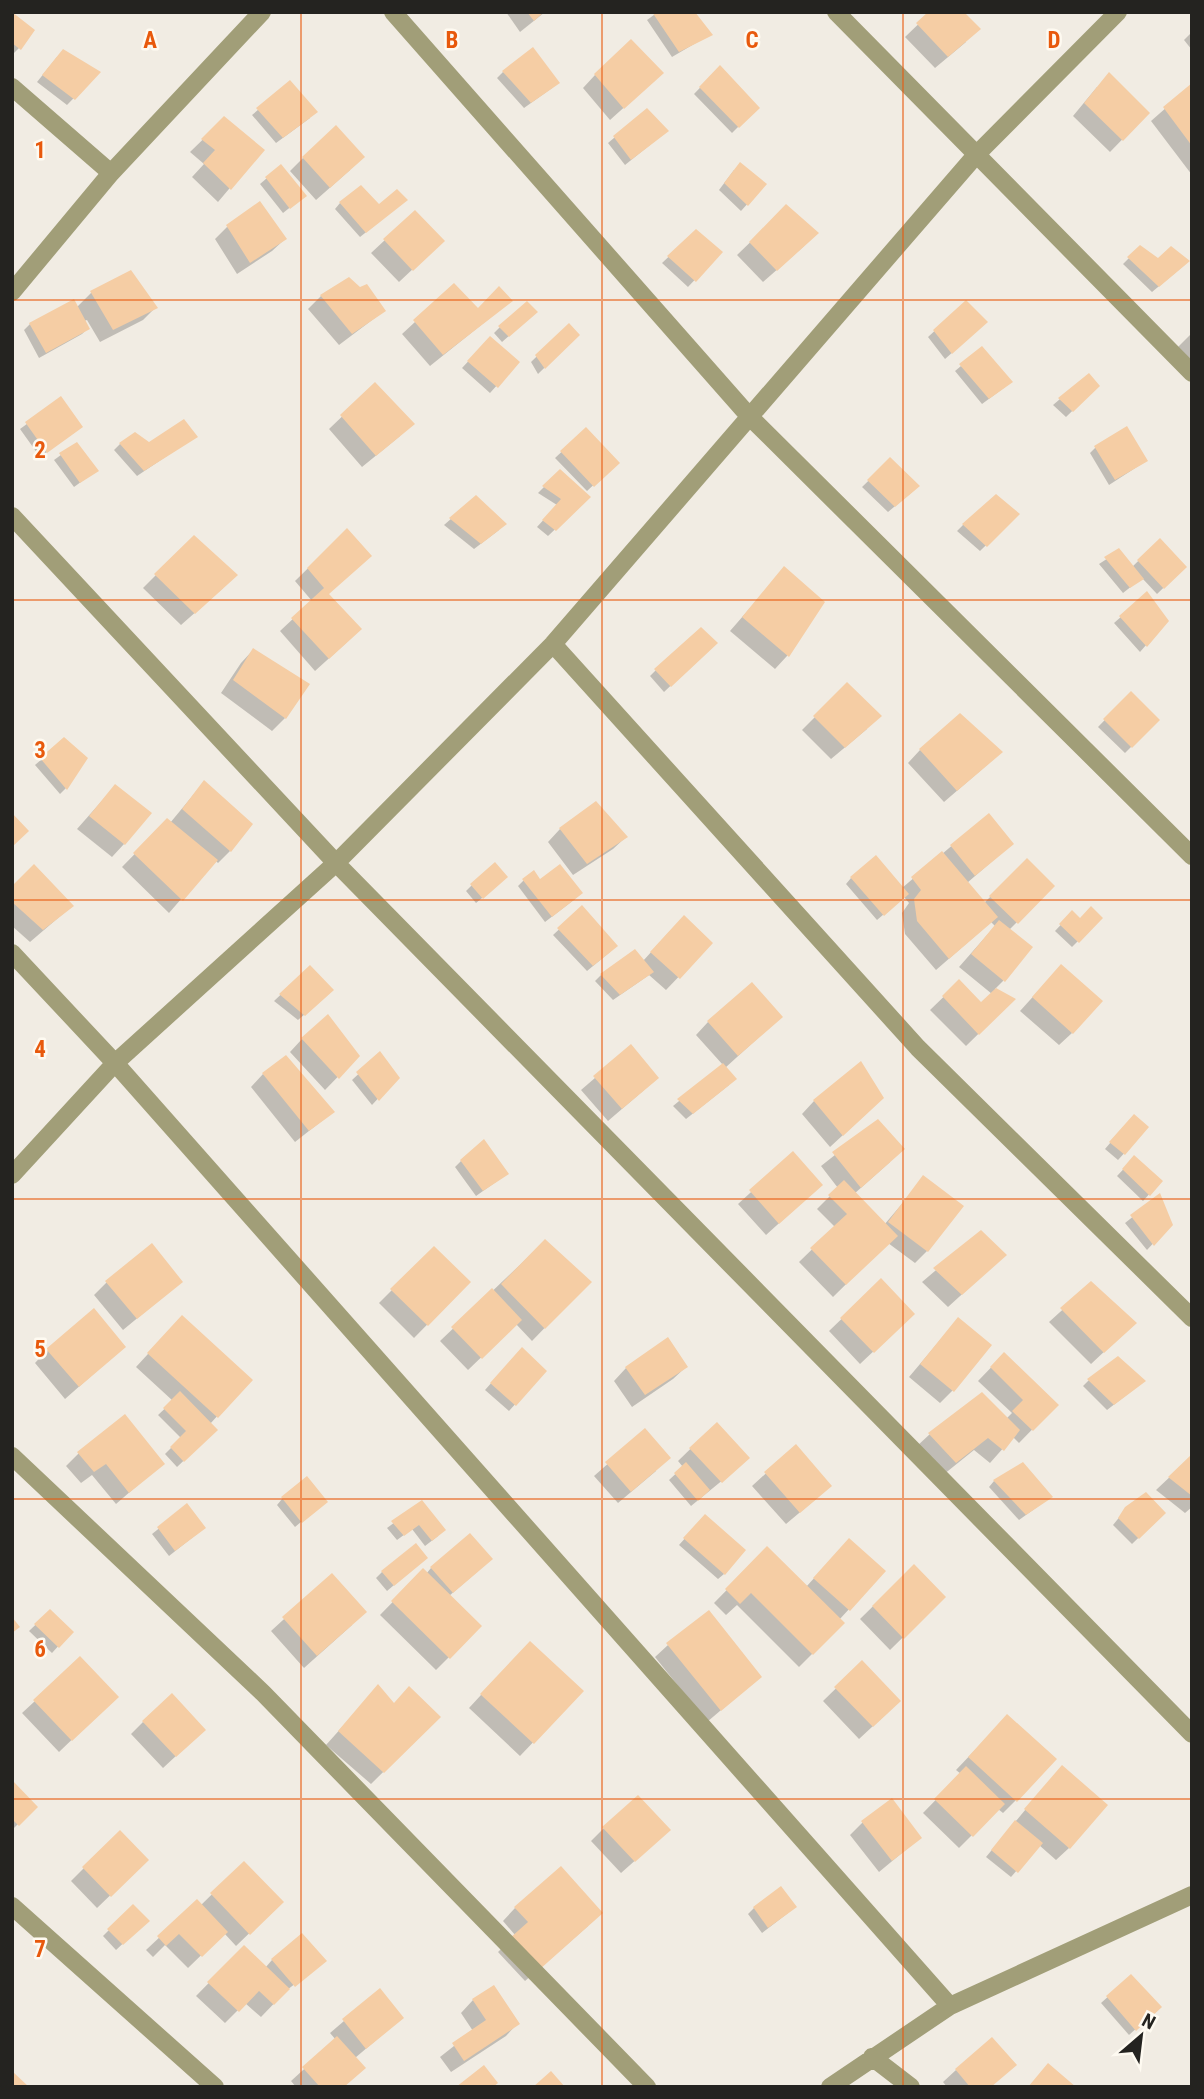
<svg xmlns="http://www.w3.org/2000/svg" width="1204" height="2099" viewBox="0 0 1204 2099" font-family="'Roboto Condensed',sans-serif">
  <rect width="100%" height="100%" fill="#f1ece3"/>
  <path fill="#0003" d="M506,12H545L520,32Z
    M658,12L711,34L672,57L647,20Z
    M931,12L966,42L935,68L905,37Z
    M12,14L19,48L13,54L12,53Z
    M1192,32V50L1184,40Z
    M57,57L98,73L67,105L37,82Z
    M720,67L757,108L732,133L694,94Z
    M503,72L552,88L524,108L497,78Z
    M595,75L649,85L610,120L583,88Z
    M290,83L310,118L276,143L252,115Z
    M1192,85V175L1151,121Z
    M1097,87L1148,113L1110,152L1073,116Z
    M647,110L661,136L625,165L608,143Z
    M224,119L262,150L218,202L192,177L204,164L190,152Z
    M303,158L350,170L316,200L290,171Z
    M281,166L298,201L283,213L260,184Z
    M734,170L765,184L741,211L719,190Z
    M340,203L379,206H399L360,237L335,209Z
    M787,207L804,246L763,282L737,255Z
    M415,212L430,253L399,282L371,253Z
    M227,227L285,239L272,251L237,274L215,239Z
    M696,231L721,252L688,287L662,263Z
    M1140,247L1158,260L1182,267L1152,292L1123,264Z
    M131,272L155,308L143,320L100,342L87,320L84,321L88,328L82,334L39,358L24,330L30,324L77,307L91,293Z
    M349,279L384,311L339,345L308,309L321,296Z
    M511,301L430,366L402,334L415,322Z
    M966,302L980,328L945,359L928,337Z
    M529,318L502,342L494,333L500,327Z
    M569,325L578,335L538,374L531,362Z
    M1192,333V367L1175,350Z
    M490,338L518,362L490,393L462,368Z
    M961,366L1005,387L982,404L955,371Z
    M1088,375L1098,386L1066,417L1053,405Z
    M375,385L400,436L362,467L329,429Z
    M61,399L75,432L40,457L20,429Z
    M585,430L617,463L587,491L555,458Z
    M195,437L137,476L114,450L120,444H149Z
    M76,444L96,471L74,487L54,460Z
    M1096,447L1146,461L1109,485L1090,453Z
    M890,460L912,492L888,512L862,487Z
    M560,471L589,497L548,536L537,527L557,505L538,493Z
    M476,497L499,530L474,549L444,525Z
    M1018,514L980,551L957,531L963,525Z
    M347,530L328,595L347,642L315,671L280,631L312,601L295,581Z
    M194,537L223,588L181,625L143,588Z
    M1160,540L1185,567L1157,594L1142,578L1123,593L1099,564L1119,551L1132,567Z
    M784,569L823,603L787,656L775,669L730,631Z
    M1147,594L1167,621L1140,652L1114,623Z
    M716,643L664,692L650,676L656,670Z
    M253,650L285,718L272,731L221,693L241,663Z
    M847,685L867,729L831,759L802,730Z
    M1131,693L1158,720L1125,753L1098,727Z
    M64,740L66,788L60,794L35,765Z
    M920,750L988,764L944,802L908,763Z
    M204,782L230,851L218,863L215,860L169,913L122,867L167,821L170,823Z
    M115,786L124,844L112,857L77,829Z
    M988,815L1012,844L967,883L984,903L1027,861L1053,886L1009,930L1003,981L995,989L1013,1000L966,1046L930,1010L959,982L981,1005L992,994L959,967L995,926L991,922L936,970L905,934L902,913L909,903L904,897L877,920L846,884L851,878L902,888Z
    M560,829L626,837L613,849L573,875L548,842Z
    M524,880L540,882L575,899L545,922L518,886Z
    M500,883L476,903L466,891L472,885Z
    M12,888L72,906L30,942L12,926Z
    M582,908L610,952L587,971L553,935Z
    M1072,913L1080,920L1101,918L1072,947L1055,931Z
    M671,930L711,943L666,990L649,975L613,1000L595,981L601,975L643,961Z
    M310,967L326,996L298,1020L274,1001Z
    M1049,979L1072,1033L1059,1045L1020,1011Z
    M781,1017L725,1068L729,1085L686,1119L673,1106L723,1065L696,1035L708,1022Z
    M302,1039L358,1056L325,1090L290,1052Z
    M631,1047L644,1090L608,1121L581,1090Z
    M380,1054L398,1077L372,1105L352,1080Z
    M263,1074L333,1112L295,1142L251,1087Z
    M814,1101L869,1111L830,1147L802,1114Z
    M878,1121L890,1162L854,1194L884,1225L924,1178L927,1251L915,1263L888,1243L833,1297L799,1262L835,1227L817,1209L838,1188L821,1166Z
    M1128,1122L1147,1128L1118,1160L1105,1149Z
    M793,1154L808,1197L766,1235L738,1204Z
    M1135,1157L1161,1181L1143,1201L1117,1176Z
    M461,1161L507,1174L476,1196L455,1167Z
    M1159,1196L1171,1224L1147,1250L1125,1223Z
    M981,1232L992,1267L948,1307L922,1282Z
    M545,1241L589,1282L532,1341L516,1324L468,1370L440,1341Z
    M434,1248L469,1282L414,1338L379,1303Z
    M881,1281L913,1314L860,1364L829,1331Z
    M107,1282H181L123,1330L94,1295Z
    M1091,1284L1122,1335L1091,1364L1049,1322Z
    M958,1319L953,1390L940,1403L909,1377Z
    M170,1330L250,1380L210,1424L216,1430L177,1467L165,1454L181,1438L158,1415L173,1401L136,1367Z
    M124,1347L65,1399L35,1363L47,1350Z
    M1004,1354L1056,1405L1019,1443L1013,1437L990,1463L974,1450L943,1475L917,1446L930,1434L1006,1419L1012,1413L978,1381Z
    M516,1355L545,1371L509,1411L485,1390Z
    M686,1367L673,1379L632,1407L614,1381L626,1368Z
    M1089,1380L1138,1386L1107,1410L1083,1386Z
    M716,1424L735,1470L691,1506L669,1480L683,1467L678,1461Z
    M645,1431L656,1471L618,1503L594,1476Z
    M796,1446L817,1498L786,1524L752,1486Z
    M79,1453L162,1464L116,1504L92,1475L81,1483L66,1466Z
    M1192,1456V1507L1185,1513L1156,1490Z
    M994,1481L1051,1497L1019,1520L989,1487Z
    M282,1499L319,1507L295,1527L277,1505Z
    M422,1502L438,1536L425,1546L412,1529L397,1540L387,1528Z
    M187,1506L198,1533L169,1556L152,1534Z
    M1126,1509L1164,1513L1132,1544L1113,1525Z
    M705,1516L724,1574L718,1579L679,1545Z
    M767,1549L806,1587L837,1553L884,1571L839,1620L843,1623L799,1667L737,1605L726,1615L714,1603Z
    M420,1563L387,1591L376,1578L382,1572Z
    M914,1566L944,1597L890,1650L860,1619Z
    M431,1568L478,1571L449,1596L480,1626L436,1670L380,1615L423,1571L426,1574Z
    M331,1576L352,1625L304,1668L271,1631Z
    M50,1611L71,1632L52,1653L29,1631Z
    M668,1645L760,1677L707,1722L655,1657Z
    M517,1656L582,1691L520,1756L469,1708Z
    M862,1663L886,1714L859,1739L823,1701Z
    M378,1687L394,1705L439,1717L371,1784L326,1745Z
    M35,1701L104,1709L59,1752L22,1713Z
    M143,1722L191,1742L163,1768L131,1734Z
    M995,1729L1016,1800L1003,1813L998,1809L959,1848L923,1813L961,1774L956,1770Z
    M1050,1780L1069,1848L1056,1860L1039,1845L1011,1877L986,1857Z
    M12,1783L35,1807L12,1830Z
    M863,1822L920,1838L879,1872L850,1835Z
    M604,1828L656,1842L621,1873L591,1841Z
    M120,1832L147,1860L97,1908L71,1881Z
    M244,1863L282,1902L236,1946L224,1933L188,1968L165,1945L153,1957L146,1950L197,1902L200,1906Z
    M133,1906L147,1921L116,1950L103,1936Z
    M515,1908L588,1926L525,1981L498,1952L515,1935L503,1921Z
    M754,1908L788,1913L762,1933L748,1914Z
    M244,1947L265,1968L272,1960L318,1966L287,1990L261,2017L245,2003L225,2023L196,1996Z
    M1131,1976L1160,2007L1129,2035L1101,2003Z
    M379,1991L402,2018L355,2058L343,2087H296L291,2081L336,2040L330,2033Z
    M473,2000L518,2023L506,2036L451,2072L440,2057L473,2031L461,2013Z
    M956,2070L991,2087H947L943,2082Z"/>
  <path fill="#f5cda4" d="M12,12L35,30L21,50L12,43Z
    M527,12H544L534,21Z
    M652,12H695L713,35L679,52Z
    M928,12H964L981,29L948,57L916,23Z
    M631,39L664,73L624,109L594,74Z
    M533,47L560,83L531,103L502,71Z
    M63,49L101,72L75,100L42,75Z
    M720,65L760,108L739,128L699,87Z
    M1109,72L1150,113L1123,141L1084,103Z
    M290,80L318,112L283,138L256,108Z
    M1192,83V146L1163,107Z
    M647,108L669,131L631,160L613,136Z
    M224,116L265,150L231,190L203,163L215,150L201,139Z
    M336,125L365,157L330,188L302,157Z
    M740,162L767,184L748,206L724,183Z
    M281,164L307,196L290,209L265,177Z
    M361,185L379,204L397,189L408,200L366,233L339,202Z
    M260,201L287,239L250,263L226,225Z
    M786,204L819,233L777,271L749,242Z
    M415,210L445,241L413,271L383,239Z
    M696,229L723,252L696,282L667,256Z
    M1140,245L1158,258L1171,246L1190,261L1159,287L1127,257Z
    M131,270L158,308L113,330L90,291Z
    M349,277L360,287L367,284L386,311L352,334L320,295Z
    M454,283L478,308L499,286L513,301L443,355L413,320Z
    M74,299L90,329L46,353L29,323Z
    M966,300L988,322L952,354L933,330Z
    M527,301L538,312L509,337L498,326Z
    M569,323L580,335L545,369L535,355Z
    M490,336L520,362L498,388L467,361Z
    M982,346L1013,382L989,399L959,364Z
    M1089,373L1100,386L1073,412L1058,398Z
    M375,382L415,424L376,456L340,415Z
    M61,396L83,427L47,453L25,422Z
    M184,419L198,437L144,471L119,443L135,432L149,442Z
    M1127,426L1148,461L1115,480L1094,446Z
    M586,427L620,463L594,487L560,451Z
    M77,442L99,471L80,483L59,453Z
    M890,457L920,486L895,507L867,480Z
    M560,469L591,497L556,531L542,520L561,499L542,486Z
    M996,494L1020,514L987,547L962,524Z
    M476,495L507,524L481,544L449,518Z
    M347,528L372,556L329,594L362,629L329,659L291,618L324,588L307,568Z
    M194,535L238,575L195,614L154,574Z
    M1160,538L1187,567L1164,589L1137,560Z
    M1119,548L1144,579L1130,588L1104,557Z
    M784,566L825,602L789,657L742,617Z
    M1147,591L1169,621L1147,647L1119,616Z
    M701,627L718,643L671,687L654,669Z
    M253,648L310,684L286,719L233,680Z
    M847,682L882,716L845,748L813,716Z
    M1131,691L1160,720L1132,748L1103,719Z
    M960,713L1003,752L957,791L919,749Z
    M64,737L88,758L67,790L40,758Z
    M204,780L253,824L231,852L182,809Z
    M115,784L152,813L125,845L89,816Z
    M596,801L628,837L587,864L559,828Z
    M12,813L29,831L12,847Z
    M989,813L1014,844L975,876L950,845Z
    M167,818L218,860L183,901L133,853Z
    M942,851L998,917L949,959L917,921L914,899L921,890L911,877Z
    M876,855L909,894L884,916L850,877Z
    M1027,858L1055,886L1018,924L989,896Z
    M495,862L508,877L483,899L470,884Z
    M34,864L74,906L43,930L12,902V886Z
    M560,864L583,893L552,917L522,879L534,870L540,879Z
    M582,905L618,946L593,966L557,928Z
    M1091,906L1103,918L1079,943L1059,924L1072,910L1080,918Z
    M684,915L713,943L680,979L650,952Z
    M999,920L1033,947L1005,982L971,954Z
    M635,949L654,972L620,995L600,974Z
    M1061,964L1103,1001L1073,1034L1032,997Z
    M310,965L334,990L305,1016L279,994Z
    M959,979L981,1002L996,988L1016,999L979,1035L942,996Z
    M752,982L783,1017L738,1056L707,1021Z
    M328,1014L360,1056L339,1079L301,1038Z
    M631,1044L659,1078L622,1109L593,1076Z
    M380,1051L400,1078L379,1101L356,1072Z
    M286,1055L335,1112L309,1131L262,1073Z
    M861,1061L884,1098L843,1136L813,1100Z
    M723,1063L737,1079L693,1114L677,1099Z
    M1134,1114L1149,1127L1125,1155L1109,1142Z
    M878,1119L905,1149L861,1188L832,1152Z
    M484,1139L509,1174L483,1191L460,1160Z
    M793,1151L823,1185L779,1224L749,1190Z
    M1134,1155L1163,1181L1150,1196L1122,1169Z
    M923,1175L964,1206L928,1252L888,1222Z
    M844,1180L898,1236L846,1285L810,1248L847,1214L828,1195Z
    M1160,1193L1173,1225L1154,1246L1130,1215Z
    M981,1230L1007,1255L962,1295L933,1268Z
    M545,1239L592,1282L545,1329L501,1284Z
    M152,1243L183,1282L137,1319L105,1281Z
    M434,1246L471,1282L428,1326L390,1289Z
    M881,1278L915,1314L874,1353L840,1318Z
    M1091,1281L1137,1323L1104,1353L1060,1308Z
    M492,1288L522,1320L482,1359L451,1327Z
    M94,1308L126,1347L79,1387L46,1349Z
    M182,1315L253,1380L218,1418L147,1353Z
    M958,1317L992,1345L954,1392L920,1364Z
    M668,1337L688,1367L645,1395L625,1367Z
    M522,1347L547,1371L516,1406L490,1383Z
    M1004,1352L1059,1405L1033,1431L1012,1411L1023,1400L990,1367Z
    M1118,1356L1146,1381L1114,1405L1087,1379Z
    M180,1391L218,1430L184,1462L170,1447L186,1431L163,1408Z
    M982,1392L1020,1430L1004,1451L988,1438L956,1463L928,1433Z
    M125,1414L165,1464L129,1493L106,1464L94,1472L77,1452Z
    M717,1422L750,1458L722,1483L689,1448Z
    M645,1428L671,1458L631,1492L605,1462Z
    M796,1444L832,1486L800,1513L764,1472Z
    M1192,1454V1496L1168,1477Z
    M686,1462L710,1490L698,1501L674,1473Z
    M1023,1462L1053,1497L1026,1515L993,1480Z
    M307,1476L328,1502L302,1523L281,1497Z
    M1146,1492L1166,1513L1139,1539L1118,1518L1125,1507Z
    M422,1500L446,1530L432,1541L419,1525L404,1536L391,1521Z
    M187,1503L206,1528L175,1551L157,1527Z
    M705,1514L746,1550L725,1575L683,1538Z
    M470,1533L493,1559L453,1593L430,1567Z
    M849,1538L886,1571L850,1611L813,1578Z
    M416,1543L428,1558L394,1586L381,1571Z
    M767,1546L845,1623L813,1655L751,1593L740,1604L725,1589Z
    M914,1564L946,1597L904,1639L872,1606Z
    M423,1568L482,1626L450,1659L391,1601Z
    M332,1573L367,1612L317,1656L282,1617Z
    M50,1609L74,1632L59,1648L34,1624Z
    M709,1610L762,1677L721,1711L666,1643Z
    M12,1617L20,1627L12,1633Z
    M530,1641L584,1691L534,1744L480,1694Z
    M80,1656L119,1697L72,1741L33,1700Z
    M862,1660L901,1701L873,1727L834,1687Z
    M378,1684L394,1703L409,1686L441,1717L384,1773L338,1731Z
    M172,1693L206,1730L176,1757L142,1721Z
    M1007,1714L1057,1759L1017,1802L968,1757Z
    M1062,1765L1108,1805L1070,1849L1024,1809Z
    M966,1766L1005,1804L973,1837L934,1799Z
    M12,1780L38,1807L19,1826L12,1819Z
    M638,1795L671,1830L635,1862L602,1827Z
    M892,1798L922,1838L892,1861L861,1821Z
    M1015,1820L1043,1843L1018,1873L991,1850Z
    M120,1830L149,1860L111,1897L82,1867Z
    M244,1861L284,1902L250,1935L210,1893Z
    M561,1866L603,1913L539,1970L510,1938L528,1922L514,1907Z
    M781,1886L797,1907L768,1928L753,1907Z
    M197,1899L228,1932L202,1957L179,1934L166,1946L157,1936Z
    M133,1904L150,1921L123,1945L107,1929Z
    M302,1933L327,1961L295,1987L271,1959Z
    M244,1945L290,1989L274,2005L259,1991L239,2012L207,1982Z
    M1131,1974L1162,2007L1136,2031L1106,1996Z
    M494,1985L520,2024L464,2061L452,2043L486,2020L472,1999Z
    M380,1988L404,2018L366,2049L342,2019Z
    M337,2036L366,2068L344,2087H320L302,2067Z
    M992,2037L1017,2065L991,2087H970L955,2069Z
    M1048,2063L1076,2087H1028Z
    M484,2065L498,2083L493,2087H456Z
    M12,2071L29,2087H12Z
    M551,2071L565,2087H533Z"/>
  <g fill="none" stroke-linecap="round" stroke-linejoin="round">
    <path stroke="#a19e78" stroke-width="18" d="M393,12L749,416L1192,856
      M836,12L1192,373
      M12,87L111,173
      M12,292L111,173L262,12
      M12,516L336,863L1192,1734
      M553,644L918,1048L1192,1318
      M12,953L115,1063L950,2006
      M12,1175L115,1063L336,863L553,644L976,155L1118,12
      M12,1456L263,1693L647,2087
      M12,1906L215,2087
      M872,2057L911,2087
      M830,2087L950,2006L1192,1895"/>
  </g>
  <path fill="none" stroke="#e8590c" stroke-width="2" stroke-opacity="0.55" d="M301,12V2087M602,12V2087M903,12V2087M12,300H1192M12,600H1192M12,900H1192M12,1199H1192M12,1499H1192M12,1799H1192"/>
  <g font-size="23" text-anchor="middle" font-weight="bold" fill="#e8590c" stroke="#fefaf1" stroke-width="5" stroke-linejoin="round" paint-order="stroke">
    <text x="150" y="48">A</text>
    <text x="452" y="48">B</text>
    <text x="752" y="48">C</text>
    <text x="1054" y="48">D</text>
    <text x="40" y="158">1</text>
    <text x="40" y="458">2</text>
    <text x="40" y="758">3</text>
    <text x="40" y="1057">4</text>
    <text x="40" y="1357">5</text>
    <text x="40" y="1657">6</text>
    <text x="40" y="1957">7</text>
  </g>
  <rect width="1204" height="2099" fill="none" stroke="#242320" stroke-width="28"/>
  <g transform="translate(1141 2036) rotate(28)" stroke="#fefaf1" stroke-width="5" paint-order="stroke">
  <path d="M0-5L12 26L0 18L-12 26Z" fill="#242320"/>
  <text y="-10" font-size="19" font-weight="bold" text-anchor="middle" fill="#242320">N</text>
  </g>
</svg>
